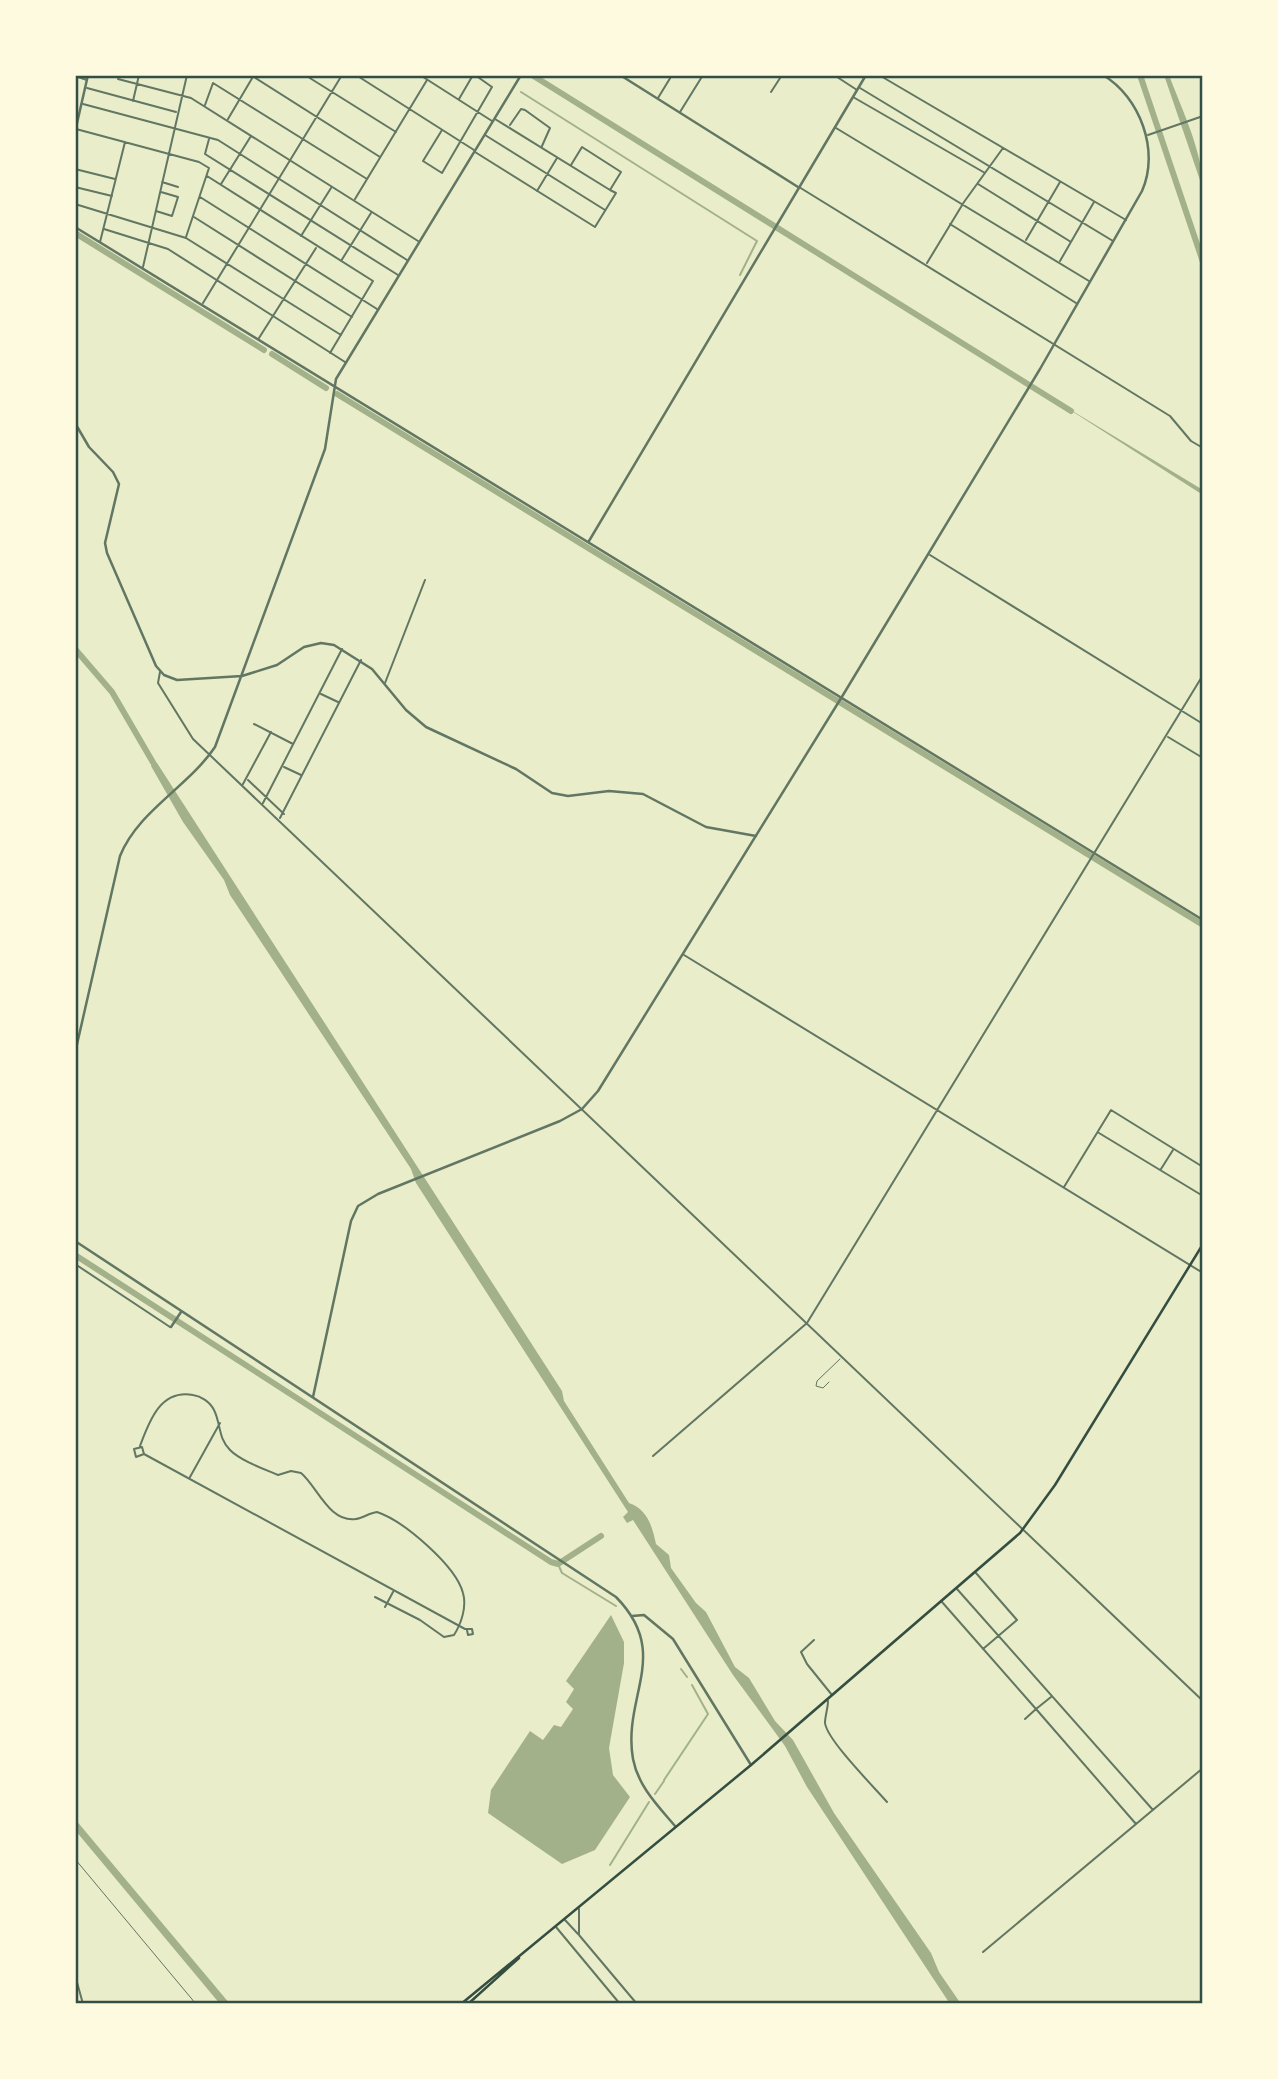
<svg xmlns="http://www.w3.org/2000/svg" width="1278" height="2079" viewBox="0 0 1278 2079" font-family="Figtree,sans-serif">
  <rect width="100%" height="100%" fill="#e9edc9"/>
  <path fill="#a3b18a" d="M1164,75H1169C1182,110 1203,152 1203,189Z
    M1056,401L1203,490V495Z
    M157,763L562,1391L564,1401L629,1503C648,1510 652,1526 656,1544L669,1555L671,1568L696,1603L706,1612L735,1667L749,1678L775,1721L793,1740L834,1813L931,1953L939,1972L961,2004H950L807,1787L785,1746L733,1675L633,1520L627,1523L623,1517L628,1512L416,1183L411,1169L230,895L224,880L183,822L151,766Z
    M611,1615L624,1642V1663L609,1748L613,1775L630,1797L595,1850L562,1864L488,1813L491,1790L530,1731L543,1740L554,1725L561,1727L573,1709L566,1702L574,1689L566,1681Z
    M75,1819L230,2004H220L75,1830Z"/>
  <g fill="none" stroke-linecap="round" stroke-linejoin="round">
    <path stroke="#a3b18a" stroke-width="2" d="M521,92L757,241L740,275
      M558,1564L562,1573L616,1606
      M681,1669L687,1677
      M664,1780L708,1714L692,1685
      M655,1794L664,1781
      M610,1865L649,1802"/>
    <path stroke="#a3b18a" stroke-width="6" d="M532,75L1071,411
      M1140,75L1203,262
      M75,233L264,350
      M272,354L326,388
      M337,394L1203,925
      M75,649L112,692L158,771
      M75,1255L551,1562L558,1564L601,1536"/>
    <path stroke="#617663" stroke-width="1" d="M829,1382L823,1388L816,1386L817,1381L840,1359
      M75,1859L196,2004"/>
    <path stroke="#617663" stroke-width="2" d="M140,1446C149,1422 160,1389 193,1395C201,1396 210,1402 214,1410C221,1424 218,1438 230,1450C241,1461 264,1469 278,1475L291,1471L301,1473C317,1486 329,1523 356,1519C363,1518 369,1513 377,1512C404,1521 456,1566 463,1593C467,1607 461,1624 454,1635L444,1637L420,1620L375,1597
      M144,1454L136,1457L134,1449L142,1447L144,1454L465,1629H472L473,1634L468,1635L467,1630
      M190,1477L220,1423
      M385,1607L393,1592"/>
    <path stroke="#617663" stroke-width="2" d="M305,75L396,132
      M356,75L474,150
      M420,75L492,121
      M834,75L857,90
      M879,75L1126,220
      M75,76L87,80
      M254,77L380,157
      M118,79L191,98L418,241
      M87,88L176,112
      M860,88L1113,241
      M771,92L782,75
      M853,97L985,173
      M658,98L672,75
      M459,99L473,75
      M133,101L139,75
      M83,104L218,140L407,260
      M205,105L213,83L367,179
      M680,112L703,75
      M228,119L254,75
      M495,119L610,190
      M510,125L521,109L525,110L550,128L542,146
      M836,128L1089,281
      M76,129L199,162L209,168L186,237
      M442,130L423,161L442,173L492,87L475,75
      M485,135L605,210
      M1148,135L1203,116
      M209,139L205,154L398,275
      M475,152L595,227L616,193L610,190L621,172L582,147L571,165
      M75,169L115,179
      M207,176L373,281L330,353
      M162,182L178,187
      M221,184L251,136
      M978,184L1071,242
      M75,187L112,196
      M799,187L1170,416L1191,441L1203,448
      M537,191L557,158
      M200,197L377,309
      M355,199L427,80
      M75,204L186,238L341,335
      M156,211L172,216L178,197L161,192
      M194,217L352,317
      M950,224L1076,303
      M104,229L168,249L345,362
      M301,236L331,188
      M1026,240L1060,182
      M100,242L125,142
      M341,261L371,213
      M1060,261L1094,202
      M927,263L964,202L1003,148
      M143,267L187,75
      M203,303L342,75
      M259,338L316,248
      M930,555L1203,724
      M160,672L158,683L193,739L1203,1701
      M385,683L425,580
      M321,694L338,702
      M254,724L293,744
      M1168,737L1203,758
      M284,767L301,775
      M248,780L284,814
      M243,784L271,732
      M263,803L342,649
      M280,818L361,660
      M684,955L1203,1273
      M1099,1133L1203,1196
      M1161,1169L1173,1150
      M1064,1187L1111,1110L1203,1167
      M75,1264L170,1327
      M653,1456L807,1323L1203,675
      M976,1573L1017,1620L983,1649
      M957,1589L1153,1810
      M942,1602L1036,1709L1051,1697
      M814,1640L801,1652L807,1664L832,1695
      M828,1701C828,1708 825,1716 825,1723C827,1740 874,1787 887,1802
      M1025,1719L1036,1709L1136,1824
      M579,1909V1935L637,2004
      M565,1920L578,1934
      M556,1927L620,2004
      M983,1952L1203,1768
      M75,1975L83,2004"/>
    <path stroke="#617663" stroke-width="2.5" d="M620,75L798,187
      M75,132L88,75
      M75,227L1203,920
      M75,423L89,447L113,472L119,484L105,543L107,553L156,666L164,675L177,680L242,676L277,665L304,647L321,643L334,645L372,669L406,710L426,727L516,769L552,793L568,796L609,791L643,794L706,827L756,836
      M589,541L866,75
      M75,1053L120,856C138,811 188,787 215,747L325,449L336,379L521,75
      M75,1241L616,1597C672,1654 622,1696 633,1759C638,1786 658,1806 675,1826
      M171,1327L181,1312
      M313,1397L351,1221L358,1206L378,1194L560,1121L582,1109L598,1091L843,695L1040,369L1142,191C1160,151 1140,97 1103,75
      M632,1616L644,1615L673,1639L751,1765"/>
    <path stroke="#344e41" stroke-width="2.5" d="M461,2004L751,1765L1020,1533L1055,1485L1203,1244
      M468,2004L519,1958"/>
  </g>
  <rect width="1278" height="2079" fill="none" stroke="#fefae0" stroke-width="154"/>
  <rect x="77" y="77" width="1124" height="1925" fill="none" stroke="#344e41" stroke-width="2.5"/>
</svg>
